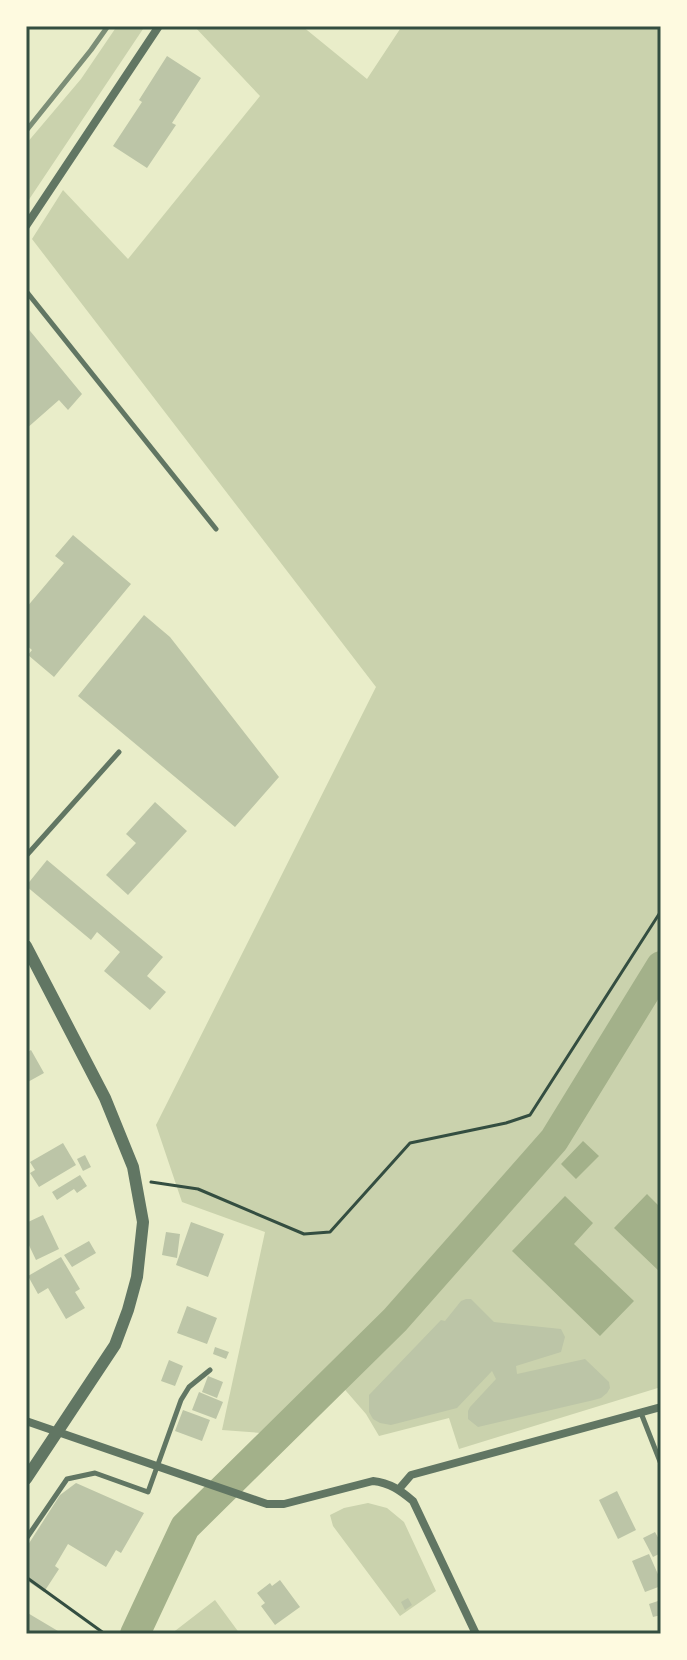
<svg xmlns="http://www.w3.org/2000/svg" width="687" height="1660" viewBox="0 0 687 1660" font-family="Raleway,sans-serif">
  <rect width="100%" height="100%" fill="#e9edc9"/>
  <path fill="#cad2ad" d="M117,26H145L26,204V144L81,79Z
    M194,26H302L367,79L402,26H661V1387L459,1449L449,1418L379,1436L366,1414L340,1384L289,1435L222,1430L265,1232L182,1202L156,1125L376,687L32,239L63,190L128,259L260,96Z
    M368,1503L387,1508L404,1522L436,1591L400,1616L333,1526L330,1515L344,1508Z
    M215,1600L240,1634H171Z"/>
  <path fill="#a3b18a" d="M583,1141L599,1156L576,1179L561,1164Z
    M647,1194L661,1208V1273L614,1228Z
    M565,1196L593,1223L574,1244L634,1301L600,1336L512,1251Z"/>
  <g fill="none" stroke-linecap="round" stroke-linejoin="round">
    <path stroke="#a3b18a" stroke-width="30" d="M135,1634L185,1527L395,1320L554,1140L661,966"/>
  </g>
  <path fill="#bcc5a7" d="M167,56L201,78L172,123L176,125L147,168L113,146L142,102L139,100Z
    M26,326L82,394L68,410L59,400L26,429Z
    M73,535L131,584L54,677L28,655L32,650L26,645V608L64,563L55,556Z
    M144,615L170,637L279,777L235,827L78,696Z
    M155,802L187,831L128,895L106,875L136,843L126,834Z
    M47,860L163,957L147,976L166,992L150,1010L104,971L120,952L97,932L91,940L26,886Z
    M31,1050L44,1073L26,1083V1053Z
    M63,1143L76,1165L39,1187L30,1173L35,1170L30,1162Z
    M85,1155L91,1167L83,1171L77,1159Z
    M80,1175L87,1186L77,1193L74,1189L57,1200L52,1192Z
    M43,1215L59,1249L36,1260L26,1239V1223Z
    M191,1222L224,1234L208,1277L176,1265Z
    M166,1232L180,1234L177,1258L162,1255Z
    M89,1241L96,1253L72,1267L64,1255Z
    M61,1257L80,1289L75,1292L85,1308L66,1319L48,1288L38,1294L28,1276Z
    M466,1299H471L494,1322L561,1329L565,1337L561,1352L516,1366L517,1374L585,1359L609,1382L610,1388L607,1393L601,1398L594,1400L478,1427L468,1419V1411L470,1407L496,1379L492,1371L457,1408L391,1425L380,1423L373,1419L369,1412V1395L441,1320L445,1321L461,1301Z
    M187,1306L217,1318L207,1344L177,1333Z
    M215,1347L229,1352L226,1359L213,1354Z
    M169,1360L183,1366L175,1386L161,1381Z
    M208,1376L223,1382L217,1398L202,1392Z
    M199,1392L223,1402L216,1419L192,1410Z
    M183,1410L210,1420L202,1441L175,1431Z
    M76,1483L144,1513L121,1553L116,1550L106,1567L68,1544L55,1566L59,1569L44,1592L26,1580V1548L60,1495Z
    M617,1491L636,1530L618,1539L599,1500Z
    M655,1532L661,1543V1553L653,1557L643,1538Z
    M649,1554L661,1581V1586L645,1592L632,1561Z
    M280,1580L300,1607L275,1625L261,1606L265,1603L257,1593L270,1583L272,1586Z
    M408,1598L412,1605L405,1610L401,1602Z
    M661,1600V1615L653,1617L649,1604Z
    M26,1612L63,1634H26Z"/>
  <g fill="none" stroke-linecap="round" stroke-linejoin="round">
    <path stroke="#344e41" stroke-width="3" d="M151,1182L198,1189L304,1234L330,1232L410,1143L506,1123L530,1115L661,911
      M26,1577L105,1634"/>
    <path stroke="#617663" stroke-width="5" d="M26,291L216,529
      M26,856L119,752
      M641,1413L661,1464
      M26,1539L67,1479L95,1473L148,1492L181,1400L189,1387L210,1370"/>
    <path stroke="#617663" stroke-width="8" d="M26,226L159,26
      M26,1421L267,1504H284L373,1481C390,1483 400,1490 413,1501L476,1634
      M399,1489L411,1475L661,1407"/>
    <path stroke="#617663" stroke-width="12" d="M26,946L105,1098L133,1167L143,1222L137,1277L128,1310L115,1345L26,1479"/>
    <path stroke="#7c8e77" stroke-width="5" d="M26,131L91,50L108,26"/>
  </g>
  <rect width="687" height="1660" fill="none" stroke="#fefae0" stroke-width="56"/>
  <rect x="28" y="28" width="631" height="1604" fill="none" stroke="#344e41" stroke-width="3"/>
</svg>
